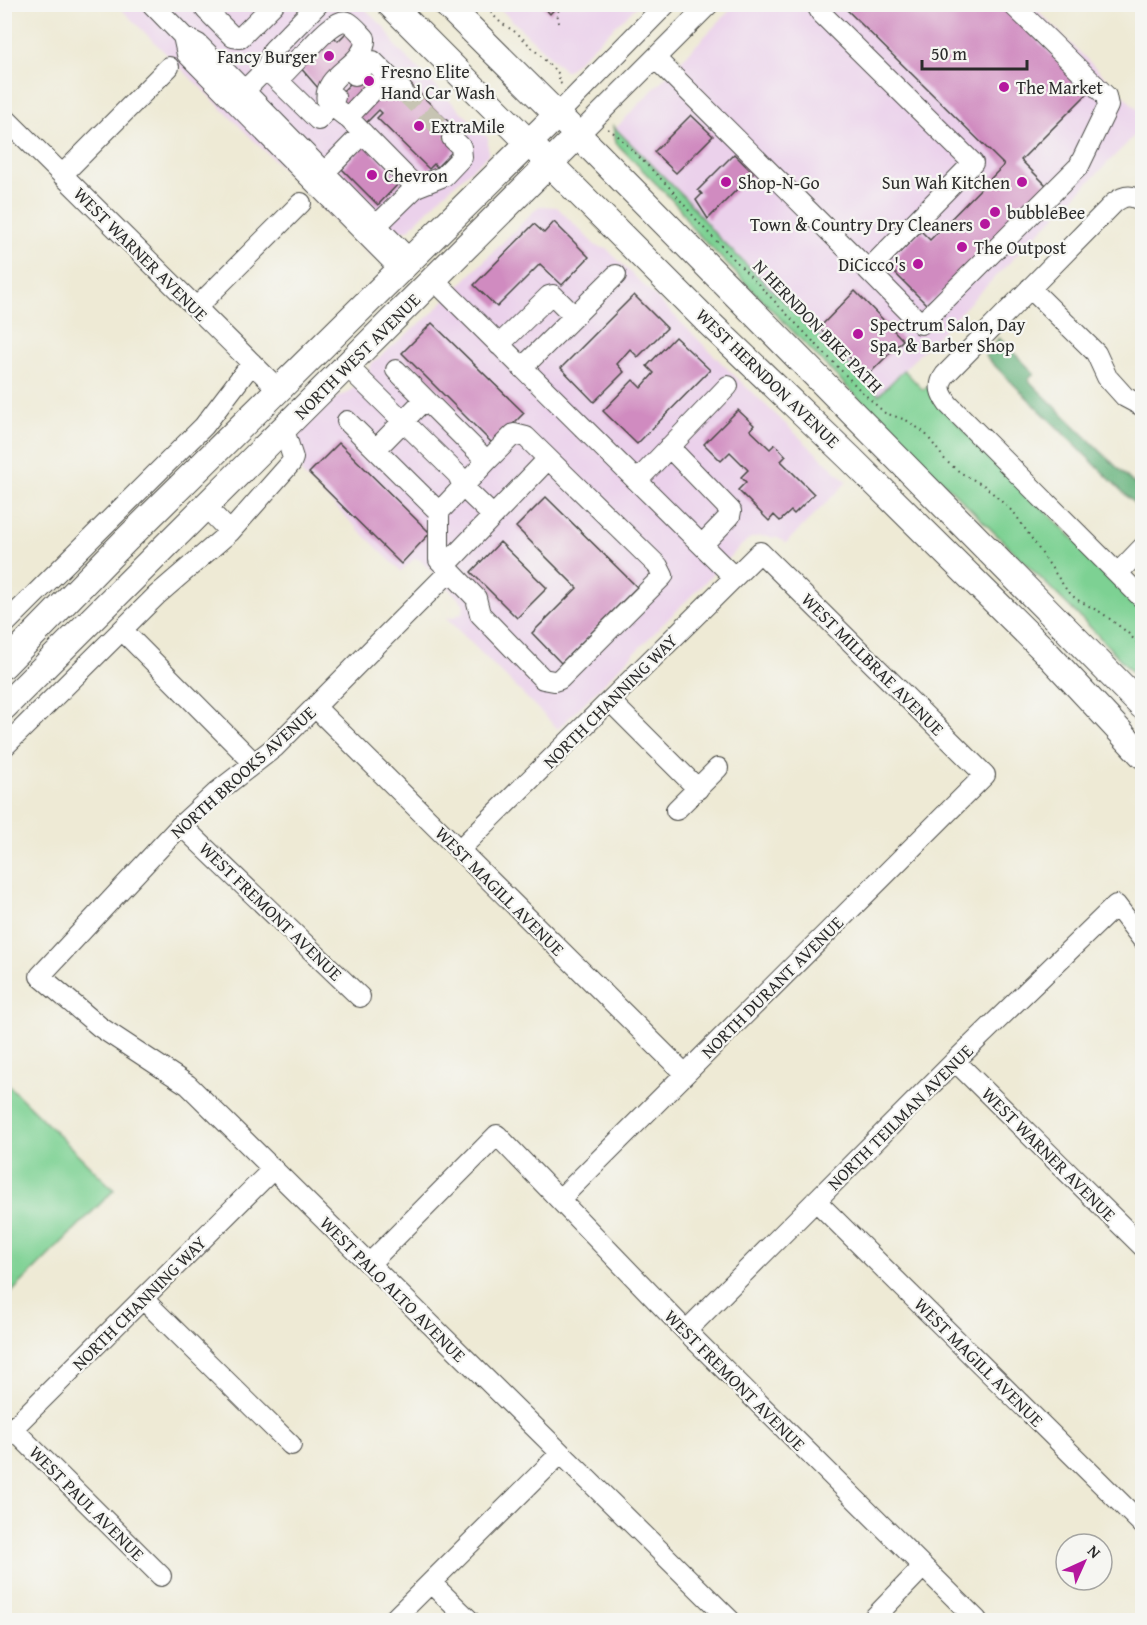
<svg xmlns="http://www.w3.org/2000/svg" width="1147" height="1625" viewBox="0 0 1147 1625" font-family="'Gentium Book Plus',serif">
  <rect width="100%" height="100%" fill="#f6f6f2"/>
  <filter id="ink" filterUnits="userSpaceOnUse"><feTurbulence type="fractalNoise" baseFrequency=".0167" numOctaves="2"/><feDisplacementMap in="SourceGraphic" scale="12" xChannelSelector="R" yChannelSelector="G"/><feConvolveMatrix kernelMatrix="1 2 1 2 8 2 1 2 1" color-interpolation-filters="sRGB"/></filter>
  <filter id="wash" filterUnits="userSpaceOnUse"><feTurbulence type="fractalNoise" baseFrequency=".008" numOctaves="4" result="noise"/><feDisplacementMap in="SourceGraphic" scale="24" xChannelSelector="R" yChannelSelector="G"/><feGaussianBlur stdDeviation="1.35" result="paint"/><feColorMatrix in="noise" values="0 0 0 0 0 0 0 0 0 0 0 0 0 0 0 0 0 1.4 0 .05"/><feComposite in="paint" operator="in"/></filter>
  <g filter="url(#wash)">
    <rect width="100%" height="100%" fill="#eeead5"/>
    <path fill="#ebd1eb" d="M736,4L1032,5L1142,114V128L878,396L716,235L687,200L616,128Z
      M117,5H361L385,28L397,48L488,138V155L445,193L408,230L397,231L371,256Z
      M496,5H638L566,72Z
      M539,206L557,207L596,246L607,249L739,380L847,482L786,543L778,538L760,536L751,538L743,544L558,729L445,617L452,618L462,613L464,608L463,603L419,559H414L401,571L301,473L304,457L297,439L301,432L339,396L348,393L367,374L371,364L430,315Z"/>
    <path fill="#7dd193" stroke="#547e5f" stroke-width="1.5" d="M613,126L687,200L716,235L879,395L904,370L923,390L931,383L932,397L938,404L1142,607V683L1092,629L840,380L691,227L680,209L670,198L616,143Z
      M5,1082L114,1190L5,1299H4Z"/>
    <path fill="#66b37d" stroke="#486f54" stroke-width="1.5" d="M999,338L1034,373L1028,380L1134,484L1141,478L1142,480V511L985,356Z"/>
    <g id="blocks">
      <path fill="#d08bc0" d="M541,4H559L550,14Z
        M845,4H982L988,11L995,4H1000L1089,92L1021,160L1046,185L934,300L933,298L926,304L887,265L921,231L930,240L1004,165L843,6Z
        M347,32L360,45L318,88L299,66L331,34L338,41Z
        M368,66L399,96L411,85L459,132L452,152L437,167L434,164L429,169L377,118L382,113L379,110L365,124L337,97Z
        M691,115L713,136L676,173L654,152Z
        M365,145L401,181L378,205L342,169Z
        M734,154L753,173L708,219L696,200L702,194L698,190Z
        M554,222L589,257L562,285L540,264L497,307L474,285L534,224L544,233Z
        M855,291L903,340L868,375L819,328Z
        M634,295L667,328L638,357L630,349L617,364L624,372L594,402L561,368Z
        M432,323L524,413L493,444L402,353Z
        M675,337L710,370L637,444L603,411L633,380L641,388L654,373L647,366Z
        M738,410L754,425L750,430L770,449L775,444L786,456L781,461L814,494L794,514L791,511L780,521L774,515L769,521L738,490L746,482L741,477L748,470L730,452L721,461L704,444Z
        M339,443L430,533L401,564L309,473Z
        M546,497L637,587L561,663L532,633L577,588L516,527Z
        M500,542L547,588L517,618L471,572Z"/>
    </g>
  </g>
  <g filter="url(#ink)">
    <use href="#blocks" fill-opacity="0" stroke="#484844" stroke-width="1.5"/>
    <g fill="none" stroke-linecap="round" stroke-linejoin="round">
      <path stroke="#c7c4b3" stroke-width="20" stroke-dasharray="20 10" stroke-linecap="butt" d="M403,91L452,138"/>
      <g stroke="#484844" stroke-width="22">
        <path id="minor" d="M152,4L183,36L198,44L223,69L410,260
          M816,4L821,13L973,163L875,263L867,269L921,324L1079,166L1108,106L1106,96L1012,4
          M206,10L233,37L240,38L274,4
          M183,36L187,54L400,269
          M306,52C314,44 337,16 348,22C354,25 360,33 365,38C367,66 321,73 327,102L349,119L416,187
          M655,58L867,269
          M266,69L273,50L318,4
          M355,75L369,61H373L403,91
          M278,80L300,57
          M235,100L266,69L318,120L330,107L335,97
          M557,115L666,4
          M4,117L279,390
          M349,119L351,114L384,79H391
          M578,135L709,4
          M62,175L169,67
          M316,181L363,133
          M1142,202C1132,194 1124,195 1114,203L945,375C937,386 941,394 948,404L1142,598
          M377,225L416,187L444,176L462,157L461,147L452,138
          M433,279L734,577
          M1030,288L1096,353L1107,377L1125,397L1142,406
          M196,308L301,203
          M499,345L549,296L553,295L574,316
          M346,365L458,475L463,487L493,516
          M522,368L616,275
          M396,370L487,461L514,434L526,437L658,566L663,576L560,679L554,681L543,679L480,614L476,598L450,571L275,747L217,792L181,825L40,976L100,1027L188,1085L730,1620
          M347,421L439,512V560L450,571
          M669,447L731,511L730,516L702,545
          M376,449L425,399
          M637,481L728,386
          M205,506L230,532
          M439,512L487,461
          M445,566L548,459
          M1118,573L1142,548
          M4,625L204,426L252,363
          M122,630L254,763
          M610,701L698,789
          M315,707L685,1074
          M4,747L157,595L230,532L291,463L293,458L284,430
          M676,810L718,768
          M181,825L360,997
          M459,850L760,552L985,775L560,1199
          M955,1061L1142,1246
          M816,1201L1142,1524
          M369,1264L497,1135L686,1331L977,1620
          M143,1299L291,1445
          M686,1331L955,1061L1116,905L1142,939
          M13,1429L161,1576
          M4,1437L273,1169
          M431,1583L469,1620
          M393,1620L560,1454
          M872,1620L923,1567"/>
      </g>
      <g stroke="#484844" stroke-width="28">
        <path id="major" d="M390,4L707,321L850,458L1044,650L1142,755
          M446,4L593,150L1142,706
          M4,665L126,540L557,115
          M4,707L578,135"/>
      </g>
      <path stroke="#484844" stroke-width="2" stroke-dasharray="1.5 4.5" stroke-linecap="butt" d="M482,4L501,23L517,33L559,74V82L563,85
        M559,23L557,13L563,4
        M608,129L618,136L671,189L700,224L862,392L885,413L906,420L925,433L946,461L961,473L985,486L1015,514L1066,589L1076,599L1102,613L1127,632L1142,648"/>
      <use href="#minor" stroke="#fff" stroke-width="20"/>
      <use href="#major" stroke="#fff" stroke-width="26"/>
    </g>
  </g>
  <g fill="#b5179e" stroke="#f6f6f2" stroke-width="2">
    <circle cx="329" cy="56" r="6"/>
    <circle cx="369" cy="81" r="6"/>
    <circle cx="1004" cy="87" r="6"/>
    <circle cx="419" cy="126" r="6"/>
    <circle cx="372" cy="175" r="6"/>
    <circle cx="726" cy="182" r="6"/>
    <circle cx="1022" cy="182" r="6"/>
    <circle cx="995" cy="212" r="6"/>
    <circle cx="985" cy="224" r="6"/>
    <circle cx="962" cy="247" r="6"/>
    <circle cx="918" cy="264" r="6"/>
    <circle cx="858" cy="334" r="6"/>
  </g>
  <g text-anchor="middle" dominant-baseline="central" stroke-width="4.5" stroke-linejoin="round" paint-order="stroke">
    <g font-size="18" fill="#2b2b2b" stroke="#f6f6f2" text-anchor="start">
      <text x="317" y="56" text-anchor="end">Fancy Burger</text>
      <text x="381" y="71">Fresno Elite<tspan x="381" dy="21">Hand Car Wash</tspan></text>
      <text x="1016" y="87">The Market</text>
      <text x="431" y="126">ExtraMile</text>
      <text x="384" y="175">Chevron</text>
      <text x="738" y="182">Shop-N-Go</text>
      <text x="1010" y="182" text-anchor="end">Sun Wah Kitchen</text>
      <text x="1007" y="212">bubbleBee</text>
      <text x="973" y="224" text-anchor="end">Town &amp; Country Dry Cleaners</text>
      <text x="974" y="247">The Outpost</text>
      <text x="906" y="264" text-anchor="end">DiCicco's</text>
      <text x="870" y="324">Spectrum Salon, Day<tspan x="870" dy="21">Spa, &amp; Barber Shop</tspan></text>
    </g>
    <g font-size="18" fill="#2b2b2b" stroke="#f6f6f2">
      <text transform="translate(141 254) rotate(45)">WEST WARNER AVENUE</text>
      <text transform="translate(818 326) rotate(46)">N HERNDON BIKE PATH</text>
      <text transform="translate(357 356) rotate(-45)">NORTH WEST AVENUE</text>
      <text transform="translate(768 378) rotate(44)">WEST HERNDON AVENUE</text>
      <text transform="translate(873 664) rotate(45)">WEST MILLBRAE AVENUE</text>
      <text transform="translate(610 701) rotate(-45)">NORTH CHANNING WAY</text>
      <text transform="translate(243 772) rotate(-42)">NORTH BROOKS AVENUE</text>
      <text transform="translate(500 891) rotate(45)">WEST MAGILL AVENUE</text>
      <text transform="translate(271 911) rotate(44)">WEST FREMONT AVENUE</text>
      <text transform="translate(772 987) rotate(-45)">NORTH DURANT AVENUE</text>
      <text transform="translate(900 1117) rotate(-45)">NORTH TEILMAN AVENUE</text>
      <text transform="translate(1049 1154) rotate(45)">WEST WARNER AVENUE</text>
      <text transform="translate(393 1289) rotate(45)">WEST PALO ALTO AVENUE</text>
      <text transform="translate(139 1303) rotate(-45)">NORTH CHANNING WAY</text>
      <text transform="translate(979 1362) rotate(45)">WEST MAGILL AVENUE</text>
      <text transform="translate(735 1380) rotate(45)">WEST FREMONT AVENUE</text>
      <text transform="translate(87 1503) rotate(45)">WEST PAUL AVENUE</text>
    </g>
  </g>
  <rect width="1147" height="1625" fill="none" stroke="#f6f6f2" stroke-width="24"/>
  <g transform="translate(1084 1562) rotate(45)"><circle r="28" fill="#f6f6f2" stroke="#a5a5a2" stroke-width="1.5"/>
  <path d="M0-4.5L10 22L0 15L-10 22Z" fill="#b5179e"/>
  <text y="-9" font-size="16" font-weight="bold" text-anchor="middle" fill="#2b2b2b">N</text>
  </g>
  <path d="M922 60v9h105v-9" fill="none" stroke="#2b2b2b" stroke-width="3"/>
  <text x="931" y="60" font-size="18" fill="#2b2b2b" stroke="#f6f6f2" stroke-width="4.5" paint-order="stroke">50 m</text>
</svg>
